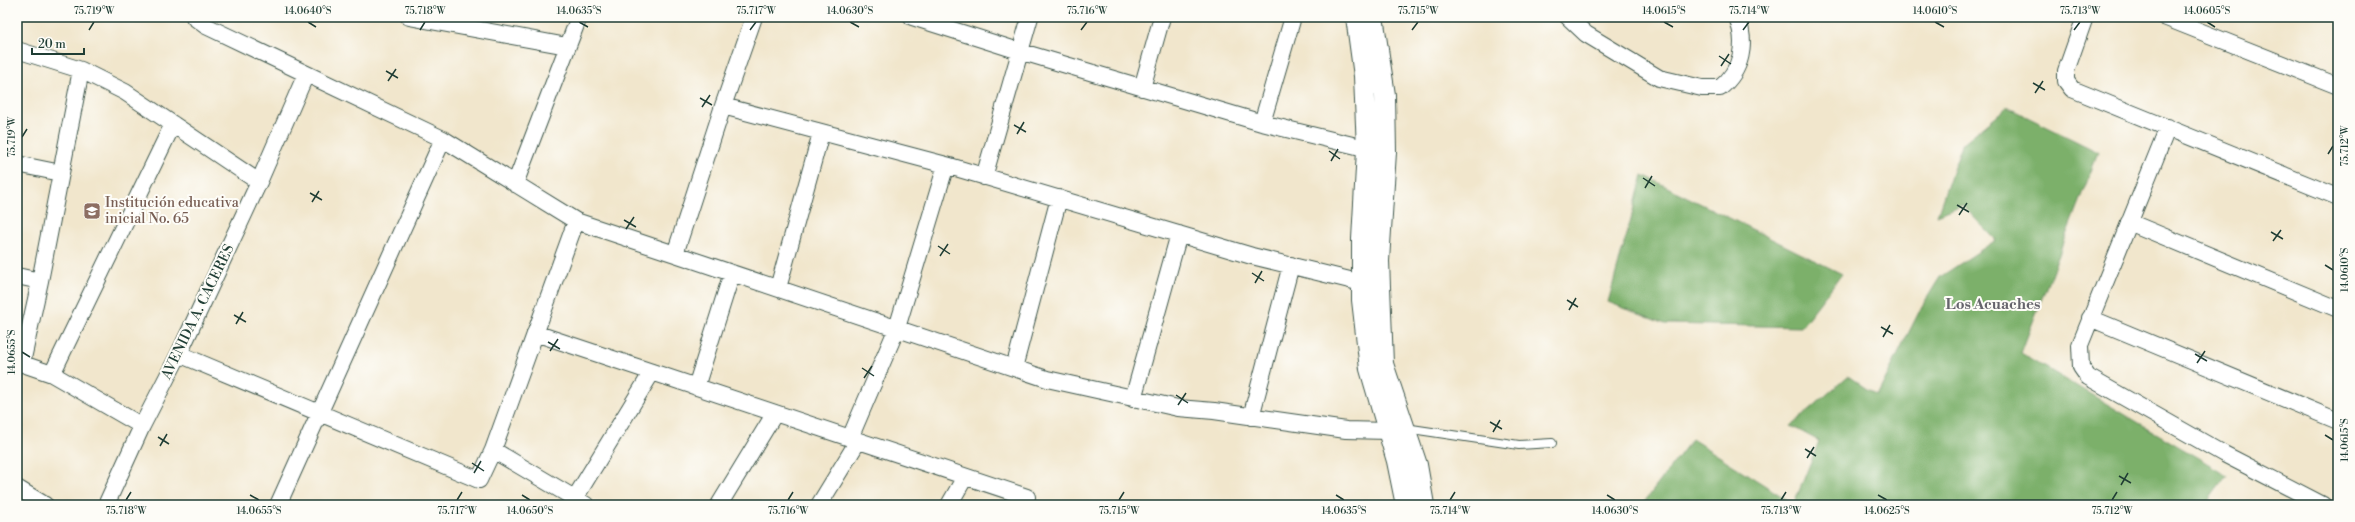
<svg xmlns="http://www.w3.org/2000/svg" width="2355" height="522" viewBox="0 0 2355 522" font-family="'Libre Bodoni',serif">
  <rect width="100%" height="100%" fill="#fdfcf7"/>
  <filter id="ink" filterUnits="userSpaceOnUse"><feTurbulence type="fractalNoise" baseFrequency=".025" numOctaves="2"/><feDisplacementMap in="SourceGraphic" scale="8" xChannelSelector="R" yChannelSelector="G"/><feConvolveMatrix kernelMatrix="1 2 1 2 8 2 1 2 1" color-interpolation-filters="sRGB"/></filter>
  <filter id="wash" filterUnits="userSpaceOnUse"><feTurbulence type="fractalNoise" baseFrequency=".012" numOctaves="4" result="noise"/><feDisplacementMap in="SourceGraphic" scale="16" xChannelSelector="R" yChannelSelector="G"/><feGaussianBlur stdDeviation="0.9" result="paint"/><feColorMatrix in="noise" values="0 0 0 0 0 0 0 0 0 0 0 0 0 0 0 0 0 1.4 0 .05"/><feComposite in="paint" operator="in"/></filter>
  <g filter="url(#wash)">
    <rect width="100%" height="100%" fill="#f1e6cc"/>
    <path fill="#7cb06a" stroke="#4e764f" d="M2007,107L2098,152L2021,353L2227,475L2205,505H1642L1692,439L1794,504L1819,441L1791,426L1848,376L1877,396L1922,306L1940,277L1996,240L1962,205L1937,215L1962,144Z
      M1643,175L1842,274L1801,327L1665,324L1608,302Z"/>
  </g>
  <g filter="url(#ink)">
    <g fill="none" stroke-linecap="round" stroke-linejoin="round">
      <g stroke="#3e564b" stroke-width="10">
        <path id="service" d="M1405,428L1519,445L1552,443"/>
      </g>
      <g stroke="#3e564b" stroke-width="18">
        <path id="minor" d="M194,17L206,26L443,139L576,221L675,254L1047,379L1178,408L1214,411L1346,430L1388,431L1400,429
          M409,17L567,46
          M912,17L1019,51L1262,123L1377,151
          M1568,17L1586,34L1659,78L1702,88H1720C1742,70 1747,44 1737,17
          M2085,17L2066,71V81L2072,89L2338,197
          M2164,17L2338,86
          M17,50L81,70L125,92L259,182
          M1142,88L1162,17
          M723,106L946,165L1252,256L1362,283
          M1262,123L1293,17
          M2168,127L2080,345L2081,367L2088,377L2224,454L2323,505
          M17,164L61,173
          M984,177L1030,17
          M515,184L579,17
          M2129,222L2338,309
          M675,254L723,106L754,17
          M17,276L40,281
          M778,288L821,133
          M2090,318L2338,421
          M535,333L1027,497
          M179,354L479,480L493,450L576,221
          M17,362L52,374L142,426
          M22,363L40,281L81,70
          M1014,368L1059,198
          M52,374L173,124
          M696,387L732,273
          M1133,399L1179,234
          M1251,417L1291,265
          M850,438L897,328L946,165
          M493,450L586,505
          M17,488L45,505
          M575,498L652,372
          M106,505L142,426L179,354L259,182L306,74
          M278,505L443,139
          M719,505L775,413
          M819,505L858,441
          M949,505L965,477"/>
      </g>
      <g stroke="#3e564b" stroke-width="22">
        <path id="tertiary" d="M1356,17L1364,76L1367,150L1362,239V300L1370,369L1397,461L1406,505
          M1373,17L1385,95L1386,152L1379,261L1383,364L1417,465L1424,505"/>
      </g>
      <use href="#service" stroke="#fff" stroke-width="8"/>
      <use href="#minor" stroke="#fff" stroke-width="16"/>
      <use href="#tertiary" stroke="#fff" stroke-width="20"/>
    </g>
  </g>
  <path fill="none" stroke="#1f3d34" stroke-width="1.5" d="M308,22L316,27M579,22L588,27M850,22L859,27M1664,22L1673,27M1935,22L1944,27M2207,22L2215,27M89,30L94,22M420,30L425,22M750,30L756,22M1081,30L1087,22M1412,30L1418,22M1743,30L1749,22M2074,30L2080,22M1719,56L1731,64M1721,66L1729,54M386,71L398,78M388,81L396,69M2033,83L2045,90M2035,93L2043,81M700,98L712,105M702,107L710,95M1014,125L1026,132M1017,134L1024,122M22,137L27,129M1329,151L1340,159M2328,154L2333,146M1331,161L1338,149M1643,178L1655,186M1645,188L1652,176M310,193L322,200M312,202L319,191M1957,205L1969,212M1959,215L1967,203M624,220L636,227M626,229L634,217M2271,232L2283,239M2273,241L2281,230M938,246L950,254M940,256L948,244M2325,265L2333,270M1252,273L1264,281M1255,283L1262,271M1567,300L1578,307M1569,310L1576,298M234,315L246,322M236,324L243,312M1881,327L1893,334M1883,337L1890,325M548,342L560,349M550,351L558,339M22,352L30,357M2195,354L2207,361M2197,363L2205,351M862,368L874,376M864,378L872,366M1176,395L1188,403M1178,405L1186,393M1490,422L1502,429M1493,432L1500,420M2325,435L2333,440M158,437L169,444M160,446L167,434M1805,449L1816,456M1807,458L1814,447M472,463L484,471M474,473L481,461M2119,476L2131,483M2121,485L2128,473M250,495L259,500M522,495L530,500M1336,495L1344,500M1607,495L1615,500M1878,495L1887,500M126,500L131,492M457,500L462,492M788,500L793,492M1119,500L1124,492M1450,500L1455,492M1781,500L1786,492M2112,500L2117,492"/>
  <defs>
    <g id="school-square" transform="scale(0.9)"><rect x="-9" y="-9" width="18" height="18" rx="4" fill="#8d6e63" stroke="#fdfcf7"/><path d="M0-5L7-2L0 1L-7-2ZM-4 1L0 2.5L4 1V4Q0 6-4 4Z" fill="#fff"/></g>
  </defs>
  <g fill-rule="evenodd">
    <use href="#school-square" x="92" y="211"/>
  </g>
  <g text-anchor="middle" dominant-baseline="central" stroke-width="4" stroke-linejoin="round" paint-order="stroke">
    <g font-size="14" fill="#785e54" stroke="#fdfcf7" text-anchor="start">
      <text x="105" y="203">Institución educativa<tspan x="105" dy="16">inicial No. 65</tspan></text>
    </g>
    <g font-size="14" fill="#1f3d34" stroke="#fdfcf7">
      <text transform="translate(198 312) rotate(-64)">AVENIDA A. CACERES</text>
    </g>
    <g font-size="15" font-weight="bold" fill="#66646c" stroke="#fdfcf7">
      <text x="1993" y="304">Los Acuaches</text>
    </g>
  </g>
  <rect width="2355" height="522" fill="none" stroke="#fdfcf7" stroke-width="44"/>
  <path d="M32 48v6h52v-6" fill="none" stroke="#1f3d34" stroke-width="2"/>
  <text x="38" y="48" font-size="12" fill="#1f3d34" stroke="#fdfcf7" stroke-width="3" paint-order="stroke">20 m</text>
  <rect x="22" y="22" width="2311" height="478" fill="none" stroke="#1f3d34" stroke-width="1.5"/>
  <g font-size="10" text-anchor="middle" fill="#1f3d34">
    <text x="94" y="14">75.719°W</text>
    <text x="308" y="14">14.0640°S</text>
    <text x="425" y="14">75.718°W</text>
    <text x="579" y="14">14.0635°S</text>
    <text x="756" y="14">75.717°W</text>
    <text x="850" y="14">14.0630°S</text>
    <text x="1087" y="14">75.716°W</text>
    <text x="1418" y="14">75.715°W</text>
    <text x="1664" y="14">14.0615°S</text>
    <text x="1749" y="14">75.714°W</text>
    <text x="1935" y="14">14.0610°S</text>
    <text x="2080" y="14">75.713°W</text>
    <text x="2207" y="14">14.0605°S</text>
    <text transform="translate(11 137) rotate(-90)" y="4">75.719°W</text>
    <text transform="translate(2344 146) rotate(-90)" y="4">75.712°W</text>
    <text transform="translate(2344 270) rotate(-90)" y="4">14.0610°S</text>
    <text transform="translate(11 352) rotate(-90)" y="4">14.0655°S</text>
    <text transform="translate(2344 440) rotate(-90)" y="4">14.0615°S</text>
    <text x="126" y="514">75.718°W</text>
    <text x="259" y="514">14.0655°S</text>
    <text x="457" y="514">75.717°W</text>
    <text x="530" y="514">14.0650°S</text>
    <text x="788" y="514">75.716°W</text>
    <text x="1119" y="514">75.715°W</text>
    <text x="1344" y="514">14.0635°S</text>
    <text x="1450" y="514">75.714°W</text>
    <text x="1615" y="514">14.0630°S</text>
    <text x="1781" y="514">75.713°W</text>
    <text x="1887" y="514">14.0625°S</text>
    <text x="2112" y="514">75.712°W</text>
  </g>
</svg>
